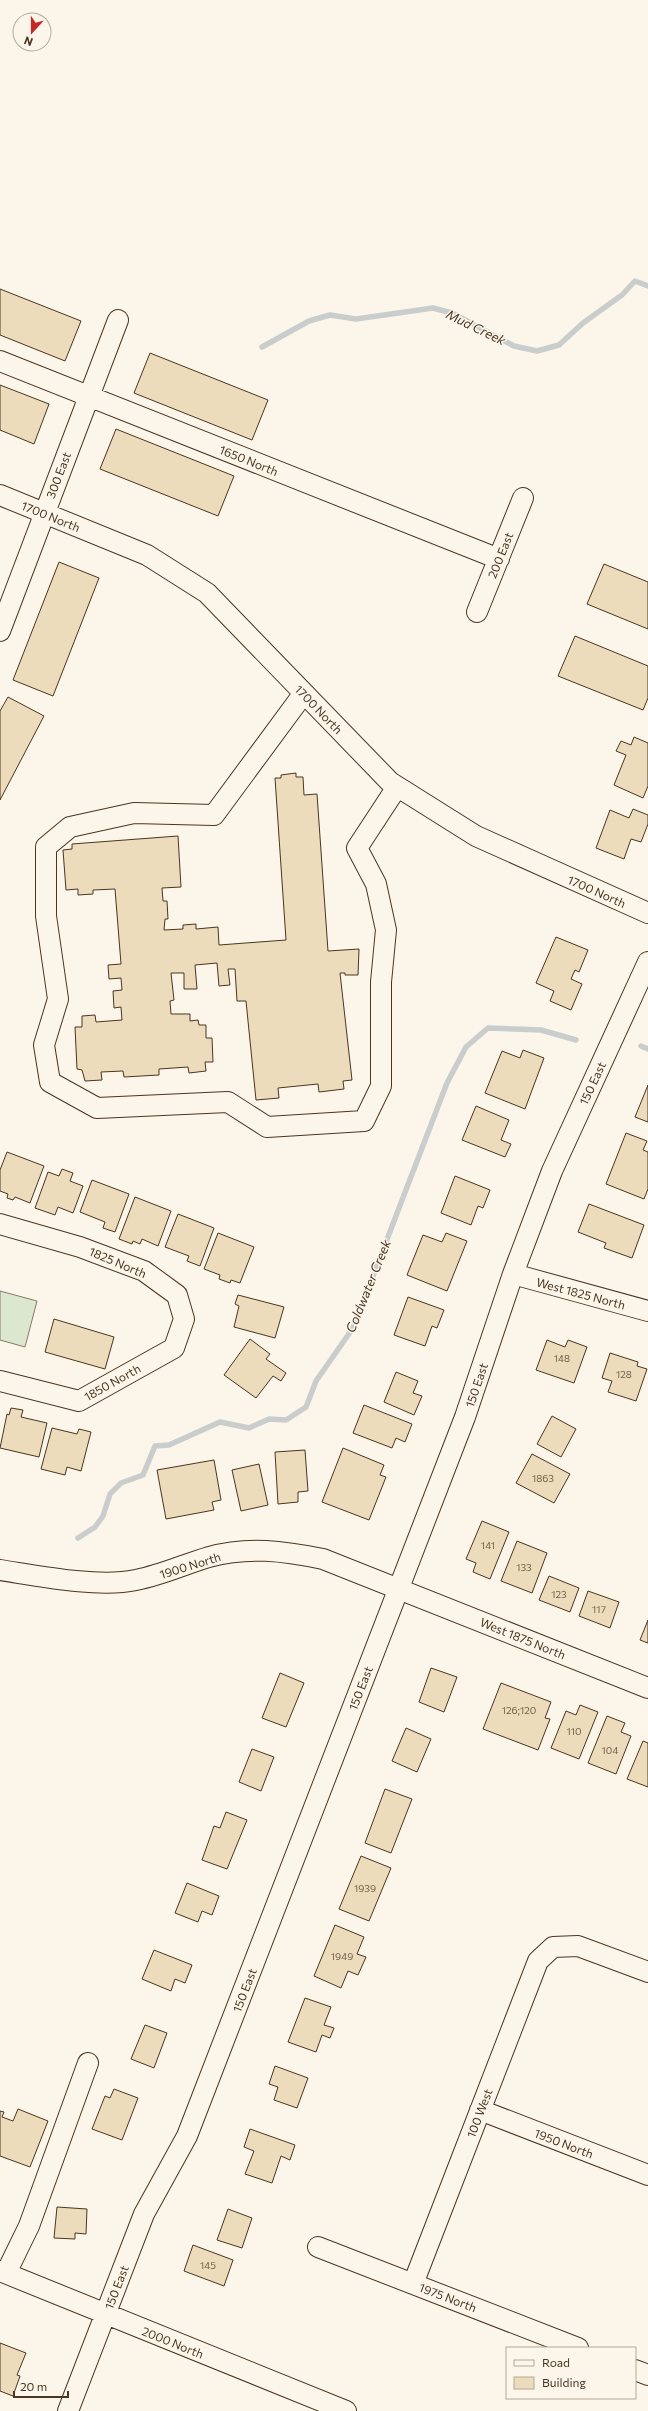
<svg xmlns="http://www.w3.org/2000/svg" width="648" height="2411" viewBox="0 0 648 2411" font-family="Commissioner,sans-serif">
  <rect width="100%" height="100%" fill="#fbf6e9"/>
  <path fill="#dce7d0" stroke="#887966" d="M0,1291L37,1301L25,1347L0,1340Z"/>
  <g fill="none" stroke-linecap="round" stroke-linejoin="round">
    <path stroke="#c9cecd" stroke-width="5.5" d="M262,347L309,321L330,315L356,319L433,308L452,313L514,346L537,351L559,345L583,323L622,295L635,281L648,286
      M641,1046L648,1049
      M78,1538L95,1527L103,1516L110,1494L121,1483L143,1475L155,1446L169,1445L220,1422L249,1428L269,1419L286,1420L306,1407L316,1381L353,1328L447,1083L466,1047L488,1028L541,1030L576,1040"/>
  </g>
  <path fill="#ecdcbc" stroke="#4a3520" d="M0,289L81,321L65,361L0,335Z
    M150,353L268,400L252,440L134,393Z
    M0,385L49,404L34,444L0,430Z
    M116,429L234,476L218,516L100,469Z
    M59,562L99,578L53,696L13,680Z
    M604,564L648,582V629L587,604Z
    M575,636L648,666V698L643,710L558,676Z
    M8,697L44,716L0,800V711Z
    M634,737L648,743V786L643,798L614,785L626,755L616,751L621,741L631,745Z
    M296,773V777H303L304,795L317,794L328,951L359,949L358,975H345V973H340L352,1080L343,1081L344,1089L319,1092L318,1084L278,1088L279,1098L256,1100L246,1001H237L235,969H228L230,985L219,986L217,963L195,965L197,989H184V973H171L174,1000L170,1001L171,1014H190V1021L198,1020L199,1025H206V1038H212L213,1062H205L206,1071L189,1073L188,1067L159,1069V1075L124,1077L123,1071L101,1072L102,1080L85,1081L82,1070L77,1069L75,1027H82V1016L95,1015L96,1022L122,1020L121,1007L114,1008L113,991L122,990L121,978L109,979L108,965L121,964L115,889L93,890V894L78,895V889L66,890L63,850L72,849V844L178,836L181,887L162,888L163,901H167L168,919H165L164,930L183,929V925L196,924V929L218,927L219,945L286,940L275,778H281V775Z
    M633,809L648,815V824L641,842L631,839L624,859L596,848L610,810L629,818Z
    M556,937L588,950L579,972L575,970L571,979L582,984L571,1010L550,1001L554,991L536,983Z
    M523,1050L544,1058L525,1109L485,1093L502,1051L520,1058Z
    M648,1085V1122L635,1117Z
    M476,1106L509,1120L501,1140L511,1144L505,1157L462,1140Z
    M626,1133L647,1141L643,1150L648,1152V1189L644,1199L606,1184Z
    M7,1152L44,1166L30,1203L15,1197L13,1200L7,1198L8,1194L0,1191V1170Z
    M62,1169L73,1173L70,1181L83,1186L73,1213L58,1207L55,1215L35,1208L48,1172L59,1176Z
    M455,1176L490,1190L483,1208L478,1206L471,1225L441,1213Z
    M92,1180L129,1194L115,1232L103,1228L105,1222L80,1212Z
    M135,1197L171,1211L158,1246L142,1239L140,1244L133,1241L132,1244L119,1239Z
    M589,1204L644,1225L632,1258L604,1248L606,1243L578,1232Z
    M178,1214L214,1228L200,1266L187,1261L189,1256L165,1247Z
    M218,1233L254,1247L240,1283L231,1280L230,1283L219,1279L220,1275L204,1269Z
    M446,1233L467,1241L447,1291L407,1275L423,1235L442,1242Z
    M238,1295L284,1307L275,1338L234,1327L239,1306L235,1304Z
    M408,1297L444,1310L437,1328L432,1326L425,1346L394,1335Z
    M54,1319L114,1337L105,1369L45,1352Z
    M250,1339L270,1354L266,1359L286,1373L281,1381L273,1376L256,1398L224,1375Z
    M547,1340L565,1347L568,1340L587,1347L574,1383L536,1370Z
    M610,1353L638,1362L637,1366L647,1369L636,1401L608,1392L612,1381L602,1378Z
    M396,1372L418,1381L413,1393L422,1396L414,1415L384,1402Z
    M364,1405L412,1424L405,1442L396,1438L392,1448L353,1433Z
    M11,1408L23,1410L21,1417L47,1423L39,1457L0,1448L7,1414L9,1415Z
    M552,1416L576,1429L561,1457L537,1444Z
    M52,1428L77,1434L79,1429L91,1432L81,1471L67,1467L65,1475L41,1469Z
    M343,1448L384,1465L380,1475L386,1477L369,1520L322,1502Z
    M305,1450L308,1491L298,1492V1502L278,1504L275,1452Z
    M532,1454L570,1474L554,1503L516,1483Z
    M214,1460L221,1500L212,1502L214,1510L166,1519L157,1470Z
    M259,1464L268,1505L241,1511L232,1470Z
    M482,1521L509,1532L490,1579L473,1572L476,1563L466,1559Z
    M517,1541L547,1553L532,1593L501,1581Z
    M549,1576L579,1588L570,1612L539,1600Z
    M588,1591L619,1602L610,1628L579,1616Z
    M648,1620V1643L640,1640Z
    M431,1668L457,1677L444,1712L419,1702Z
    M280,1673L304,1683L286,1727L262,1718Z
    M501,1683L551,1702L545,1718L550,1719L538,1750L483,1729Z
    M580,1705L598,1712L579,1759L551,1748L566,1711L576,1715Z
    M607,1716L625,1723L621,1732L631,1736L616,1774L588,1763Z
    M406,1728L431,1739L417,1772L392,1761Z
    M643,1741L648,1743V1787L627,1779Z
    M252,1749L274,1757L261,1791L239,1782Z
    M385,1789L412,1799L391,1853L365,1843Z
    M226,1812L247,1820L227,1869L202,1860L214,1826L220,1828Z
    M361,1856L391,1868L369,1921L339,1909Z
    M187,1883L219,1896L212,1915L202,1911L198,1922L175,1913Z
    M335,1925L364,1937L357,1954L366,1957L358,1975L348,1971L341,1988L314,1976Z
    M154,1950L192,1965L185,1983L175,1979L171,1991L142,1979Z
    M305,1998L331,2007L324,2025L334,2028L330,2038L322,2035L316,2052L288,2042Z
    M145,2025L167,2033L154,2068L131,2059Z
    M275,2066L308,2078L297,2108L274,2100L278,2087L269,2084Z
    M114,2089L138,2098L122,2140L92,2129L105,2096L110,2098Z
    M18,2109L48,2121L30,2167L0,2156V2111L4,2112L2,2117L13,2121Z
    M250,2129L295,2145L290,2160L281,2156L272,2183L245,2174L254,2151L244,2147Z
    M57,2207L87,2209L86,2234L75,2233V2239L54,2238Z
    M228,2209L252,2218L242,2248L217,2240Z
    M193,2245L233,2260L224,2286L184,2271Z
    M0,2343L26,2353L17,2375L20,2376L13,2396L0,2391Z"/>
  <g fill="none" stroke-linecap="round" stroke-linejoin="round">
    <g stroke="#4a3520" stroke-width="22">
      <path id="minor" d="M0,361L499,559
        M0,495L147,555L207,593L390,782L476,836L648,913
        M477,612L523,498
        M0,631L118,320
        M304,693L214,815L134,813L70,827L46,847V916L58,999L44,1045L50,1082L97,1108L228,1102L267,1127L364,1121L381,1086V982L386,930L376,884L357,848L397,787
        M0,1224L80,1247L144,1271L177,1295L184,1319L174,1348L79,1401L0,1381
        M513,1274L648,1311
        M0,1570C39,1576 98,1588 136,1580C162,1575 185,1564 209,1557C248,1546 284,1551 323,1559L648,1688
        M480,2110L648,2175
        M318,2247L578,2348
        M0,2271L346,2411
        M6,2273L29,2226L88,2063
        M413,2284L538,1961L553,1947L578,1946L648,1972
        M635,2370L648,2375
        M68,2411L144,2214L187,2136L465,1417L513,1274L552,1171L648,962"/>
    </g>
    <use href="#minor" stroke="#fbf6e9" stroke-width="20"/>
  </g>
  <g text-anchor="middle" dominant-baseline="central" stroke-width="3" stroke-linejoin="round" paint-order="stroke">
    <g font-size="10" fill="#725f47">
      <text x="562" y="1358">148</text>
      <text x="624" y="1374">128</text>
      <text x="543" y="1478">1863</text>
      <text x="488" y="1545">141</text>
      <text x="524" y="1567">133</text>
      <text x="559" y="1594">123</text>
      <text x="599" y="1609">117</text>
      <text x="519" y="1710">126;120</text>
      <text x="574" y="1731">110</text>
      <text x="610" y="1750">104</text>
      <text x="365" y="1888">1939</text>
      <text x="342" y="1956">1949</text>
      <text x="208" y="2265">145</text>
    </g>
    <g font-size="12" fill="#4a3520" stroke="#fbf6e9">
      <text transform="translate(249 460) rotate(22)">1650 North</text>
      <text transform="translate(58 475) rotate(-69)">300 East</text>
      <text transform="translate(51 516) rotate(22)">1700 North</text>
      <text transform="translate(500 555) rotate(-68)">200 East</text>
      <text transform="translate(319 709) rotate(46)">1700 North</text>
      <text transform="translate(597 891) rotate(24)">1700 North</text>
      <text transform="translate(592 1083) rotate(-65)">150 East</text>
      <text transform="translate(118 1262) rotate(23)">1825 North</text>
      <text transform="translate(581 1293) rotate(15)">West 1825 North</text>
      <text transform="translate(112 1382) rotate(-29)">1850 North</text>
      <text transform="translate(476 1385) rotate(-71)">150 East</text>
      <text transform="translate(190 1565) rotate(-17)">1900 North</text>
      <text transform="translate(523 1638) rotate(22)">West 1875 North</text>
      <text transform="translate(360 1688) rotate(-69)">150 East</text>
      <text transform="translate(244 1990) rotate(-69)">150 East</text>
      <text transform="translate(479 2113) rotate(-69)">100 West</text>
      <text transform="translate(564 2143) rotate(21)">1950 North</text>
      <text transform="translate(116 2287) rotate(-69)">150 East</text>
      <text transform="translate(448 2297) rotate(21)">1975 North</text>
      <text transform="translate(173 2342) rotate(22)">2000 North</text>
    </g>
    <g font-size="13" font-style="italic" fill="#4a3520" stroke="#fbf6e9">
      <text transform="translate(476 327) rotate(26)">Mud Creek</text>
      <text transform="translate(368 1286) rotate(-68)">Coldwater Creek</text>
    </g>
  </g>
  <rect x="506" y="2347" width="130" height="52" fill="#fbf6e9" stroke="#b4a999"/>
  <rect x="514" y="2360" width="20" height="6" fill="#fbf6e9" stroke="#b4a999"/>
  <text x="542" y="2367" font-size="12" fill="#4a3520">Road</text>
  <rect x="514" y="2377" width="20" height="12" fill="#ecdcbc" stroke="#b4a999"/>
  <text x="542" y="2387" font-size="12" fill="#4a3520">Building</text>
  <g transform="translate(32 32) rotate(201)"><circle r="19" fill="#fbf6e9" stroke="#b4a999"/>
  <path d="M0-3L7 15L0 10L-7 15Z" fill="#c62828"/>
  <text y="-6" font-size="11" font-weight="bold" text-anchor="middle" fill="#4a3520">N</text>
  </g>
  <path d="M14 2391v6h54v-6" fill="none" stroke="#4a3520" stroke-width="2"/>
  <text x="20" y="2391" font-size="12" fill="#4a3520" stroke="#fbf6e9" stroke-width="3" paint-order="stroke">20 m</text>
</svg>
